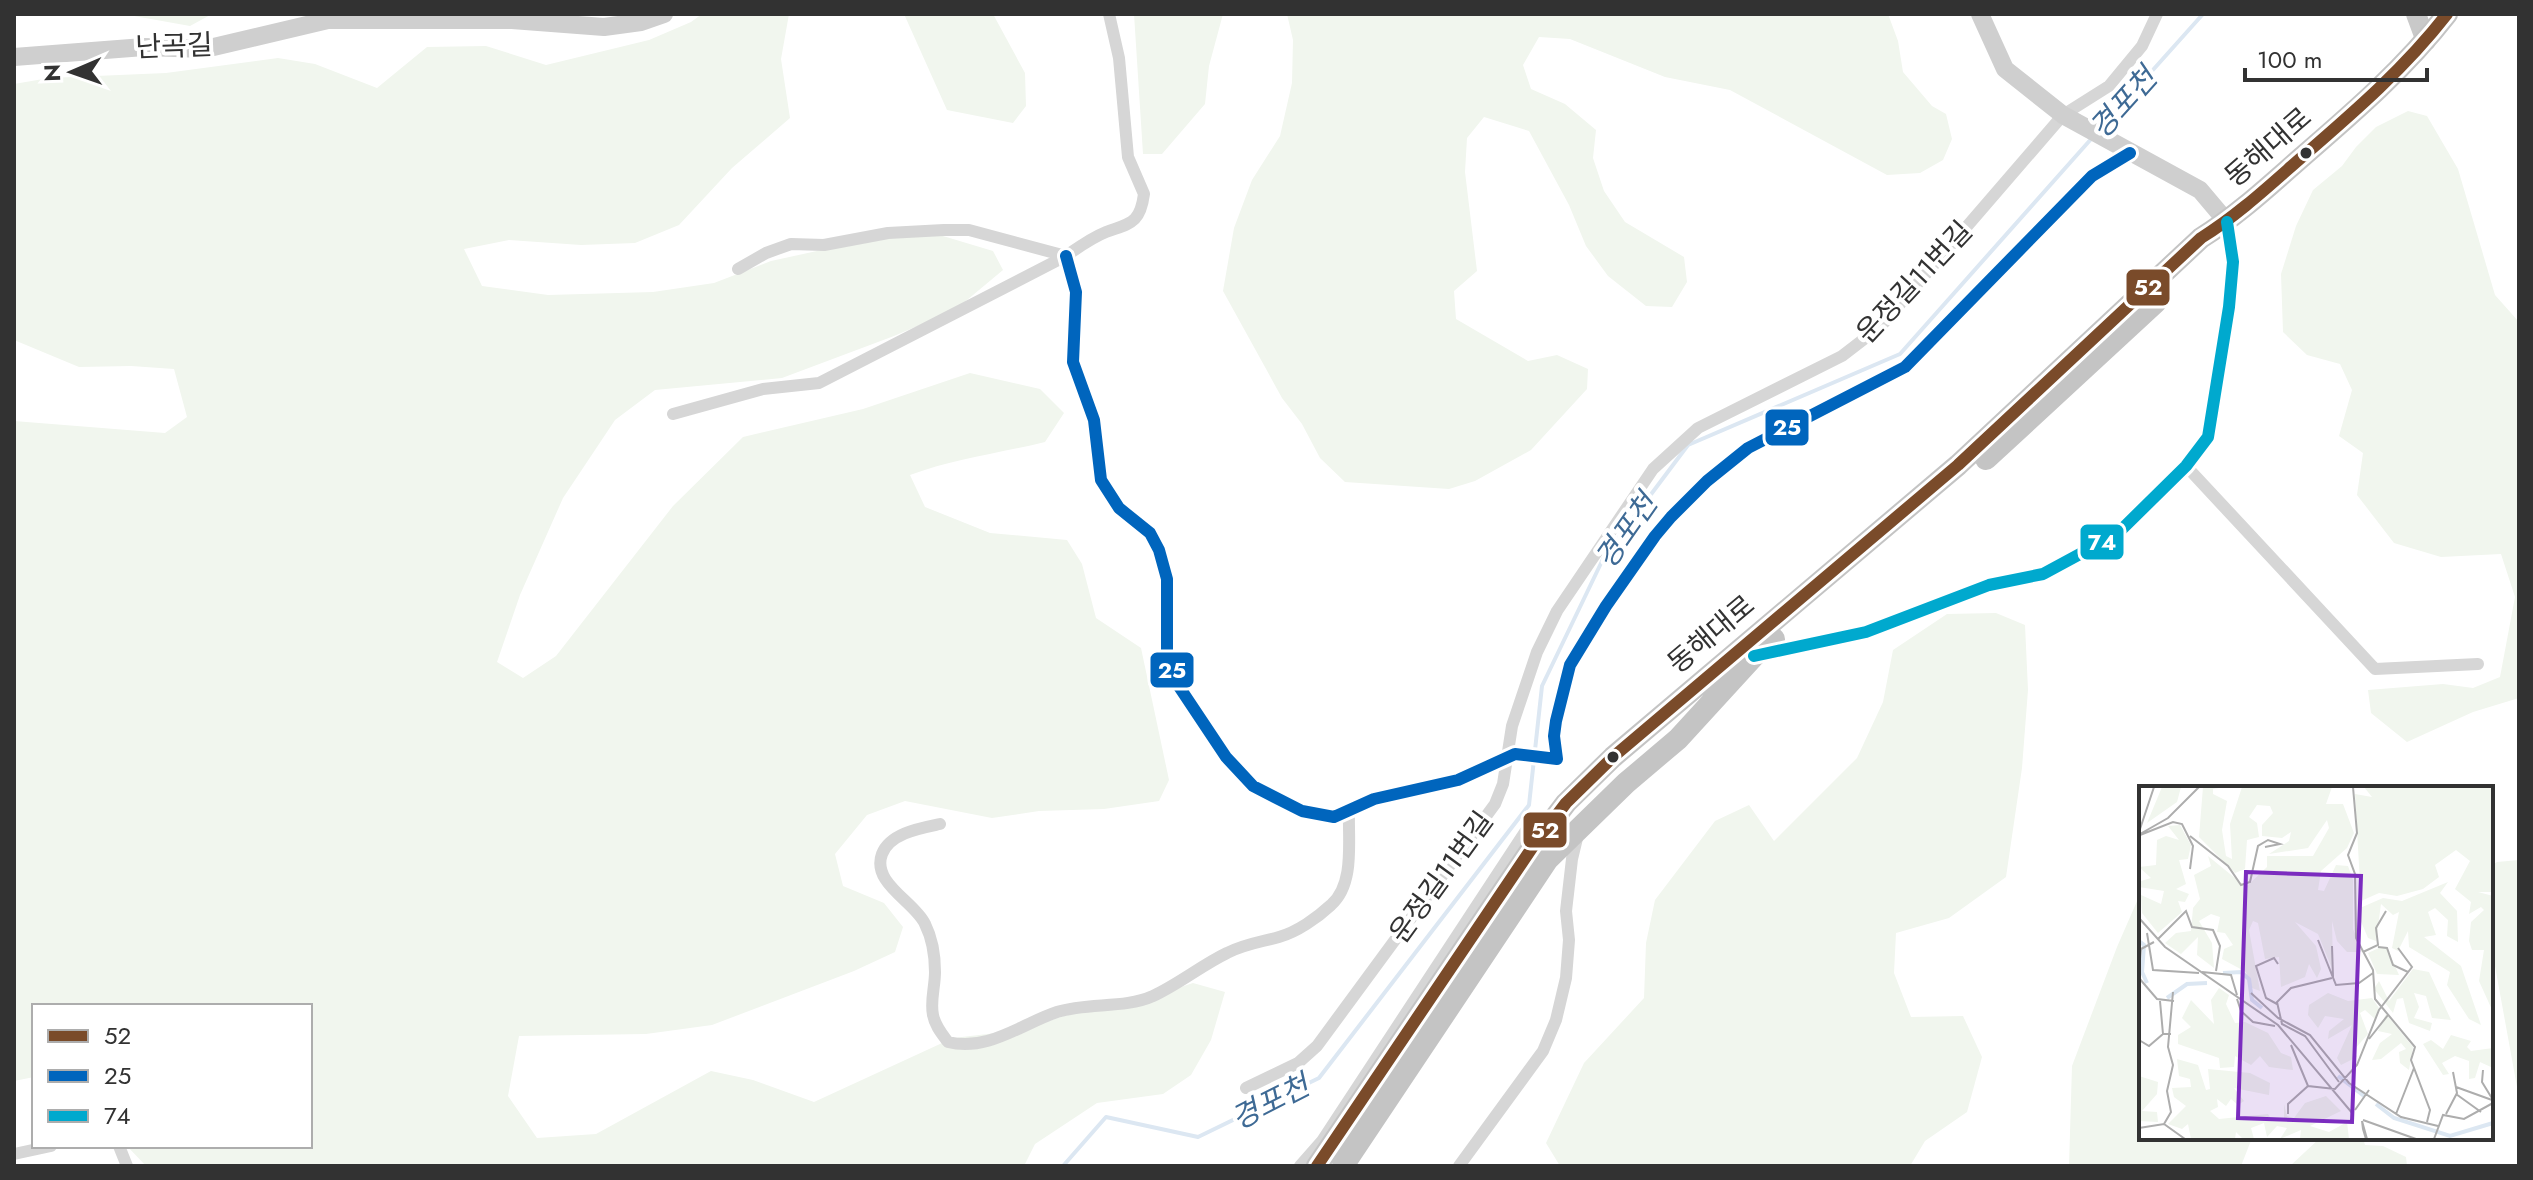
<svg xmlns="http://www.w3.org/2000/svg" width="2533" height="1180" viewBox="0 0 2533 1180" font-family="Jost,'Noto Sans KR',sans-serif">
  <rect width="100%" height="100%" fill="#fff"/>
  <path fill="#f1f6ee" d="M123,14H212L190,26Z
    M702,14H789L781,59L790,118L732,168L679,225L635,243L581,245L509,240L464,249L482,286L548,295L653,292L714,283L771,261L895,234L943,236L993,251L1003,270L955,310L894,336L782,378L655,390L615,420L563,498L520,595L497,662L523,678L556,656L673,506L743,437L863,409L970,373L1040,389L1064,413L1045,442C1000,453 954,459 910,475L925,507L990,533L1067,540L1082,564L1096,618L1141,648L1169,780L1159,801L1104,809L1039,811L992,818L905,801L867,815L835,854L843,886L884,903L903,927L895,952L854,971L712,1025L646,1034L519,1036L508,1096L537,1138L596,1134L711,1071L753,1080L814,1102L953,1038L1023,1030L1084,1009L1139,1001L1193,983L1225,992L1211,1040L1191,1075L1163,1094L1097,1103L1035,1144L1024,1166H146L127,1146H310V1006H34V1077L14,1081V421L165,433L187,417L174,369L131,366L79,367L14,340V84L49,78L166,73L278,58L315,64L377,88L427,47L486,46L546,65L649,40L691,22Z
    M904,14H993L1025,73L1026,106L1013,123L947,110Z
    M1134,14H1223L1209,66L1205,104L1162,154H1143Z
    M1287,14H1888L1898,41L1903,72L1932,106L1946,114L1952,139L1943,160L1920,173L1887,175L1730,90L1665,77L1570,39L1539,37L1523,65L1531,89L1565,104L1596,130L1593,158L1604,191L1625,222L1684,257L1687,282L1672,307L1646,306L1608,276L1586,246L1569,205L1529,131L1484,117L1467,138L1465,172L1477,271L1454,291L1456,319L1528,361L1557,355L1588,369L1587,389L1531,450L1475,481L1449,489L1345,482L1320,458L1302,424L1282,398L1223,291L1234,228L1252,180L1280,136L1292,83L1293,40Z
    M2408,111L2427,116L2458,169L2495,295L2519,322V698L2473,712L2407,742L2371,713L2368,690L2443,684L2473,688L2500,677L2515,597L2501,554L2441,557L2394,543L2357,495L2363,453L2339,436L2352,390L2340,364L2307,355L2283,332L2281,274L2296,226L2313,190L2342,166L2356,147L2376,127Z
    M1996,613L2025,625L2028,690L2022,768L2006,877L1949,918L1896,933L1894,973L1911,1017L1963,1016L1982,1057L1967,1112L1925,1141L1910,1166H1560L1546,1143L1584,1063L1644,998L1646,943L1655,900L1715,821L1749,805L1774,841L1857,758L1883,702L1893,650L1947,614Z
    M2519,860V1098L2491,944V866L2497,862Z
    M2141,892V1138H2252L2241,1166H2069L2072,1066L2117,947Z
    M2320,1138H2363L2365,1145L2383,1146L2406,1157L2407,1166H2290Z"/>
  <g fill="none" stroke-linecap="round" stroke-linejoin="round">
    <path stroke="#dce7f2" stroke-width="4" d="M2101,128L2203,14
      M1063,1166L1106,1117L1198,1137L1319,1078L1529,805L1542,686L1604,557L1688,445L1900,354L2092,138"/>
    <path stroke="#d6d6d6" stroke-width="12" d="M1066,256L1076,292L1073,362L1094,420L1101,480L1119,508L1150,533L1159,550L1167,579V655L1176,682L1226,757L1253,786L1302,811L1334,817L1374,799L1458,780L1515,754L1557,759L1554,736L1556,721L1570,665L1606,606L1655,536L1671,517L1707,481L1748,448L1905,367L2092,176L2130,153
      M738,269L766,253L791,244L824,245L888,233L944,230H969L1066,256
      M673,414L763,389L819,383L1066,256C1079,247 1091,238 1106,232C1130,223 1140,224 1144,194L1128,157L1119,58L1109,14
      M2186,466L2375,669L2478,664
      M1761,655L1866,632L1989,585L2043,574L2117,534L2186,466L2208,437L2229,307L2233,262L2227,222
      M940,824C921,828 890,833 882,854C871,883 915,902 925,924C932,938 935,957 935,972C935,987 930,1001 933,1015C935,1026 942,1034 948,1042C988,1052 1021,1024 1057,1012C1088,1002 1124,1009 1153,996C1179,984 1202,965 1227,953C1244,944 1261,942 1279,937C1297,932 1317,918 1331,905C1355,884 1348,841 1349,812
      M1246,1088L1298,1063L1317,1046L1495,804L1503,784L1512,726L1537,652L1557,611L1653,469L1698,428L1842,356L1881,326L2063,115L2109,86L2142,46L2157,14
      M119,1146L127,1166
      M14,1154L51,1146
      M1300,1166L1322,1141L1527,829L1546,830
      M1459,1166L1543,1051L1556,1020L1566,978L1569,940L1566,911L1572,859L1578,834"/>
    <path stroke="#cfcfcf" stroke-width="18" d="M1980,14L2005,69L2063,115L2200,190L2227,222
      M14,57L144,47L205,49L328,20H512L604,27L641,22L664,14"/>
    <path stroke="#c9c9c9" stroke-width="20" d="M2416,14L2426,41"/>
    <path stroke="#c4c4c4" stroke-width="22" d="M1986,459L2155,303
      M1317,1166L1534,845L1566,803L1613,757L1958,465L2201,238C2238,215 2270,185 2302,157C2354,112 2405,68 2447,14
      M1343,1166L1548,859L1626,783L1678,739L1754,656L1774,639"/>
    <g stroke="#fff" stroke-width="18">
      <path id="bus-1" d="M1317,1166L1534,845L1566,803L1613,757L1958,465L2201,238C2238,215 2270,185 2302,157C2354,112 2405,68 2447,14"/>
    </g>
    <g stroke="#fff" stroke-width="18">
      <path id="bus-2" d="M1066,256L1076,292L1073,362L1094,420L1101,480L1119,508L1150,533L1159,550L1167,579V655L1176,682L1226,757L1253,786L1302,811L1334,817L1374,799L1458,780L1515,754L1557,759L1554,736L1556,721L1570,665L1606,606L1655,536L1671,517L1707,481L1748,448L1905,367L2092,176L2130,153"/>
    </g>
    <g stroke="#fff" stroke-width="18">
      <path id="bus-3" d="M1754,656L1866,632L1989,585L2043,574L2117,534L2186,466L2208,437L2229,307L2233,262L2227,222"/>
    </g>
    <use href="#bus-1" stroke="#7a4b2a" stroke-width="12"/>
    <use href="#bus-2" stroke="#0065bd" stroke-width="12"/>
    <use href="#bus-3" stroke="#00a9ce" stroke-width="12"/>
  </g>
  <g fill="#323232" stroke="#fff" stroke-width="3">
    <circle cx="2306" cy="153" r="7"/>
    <circle cx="1613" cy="757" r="7"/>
  </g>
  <g text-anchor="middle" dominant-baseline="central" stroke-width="8" stroke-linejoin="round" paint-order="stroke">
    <g font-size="28" fill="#323232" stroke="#fff">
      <text transform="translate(174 46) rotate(-2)">난곡길</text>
      <text transform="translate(2268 147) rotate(-41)">동해대로</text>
      <text transform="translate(1914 282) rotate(-47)">운정길11번길</text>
      <text transform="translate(1711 634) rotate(-40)">동해대로</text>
      <text transform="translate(1441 877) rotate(-54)">운정길11번길</text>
    </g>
    <g font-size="30" font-style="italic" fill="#3e6a95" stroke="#fff">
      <text transform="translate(2123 103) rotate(-48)">경포천</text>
      <text transform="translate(1626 531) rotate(-55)">경포천</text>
      <text transform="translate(1270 1102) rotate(-27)">경포천</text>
    </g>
  </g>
  <g transform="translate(2139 786)">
    <rect width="354" height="354" fill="#fff"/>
    <path d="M23,1H42L38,16L8,37ZM64,1H86L74,3V8L88,15L83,44L87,70L93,73L91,38L103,1H193L187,18H204L215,47L208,62L182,85L179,104L185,105L197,79L209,80L214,94V143L223,166H208L198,155L193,135L194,185L179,148L156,136L177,160L182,183L178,192L170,178L166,191L142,201L140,171L126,173L119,137L114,135L110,144L121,205L113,202L107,186L83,173L85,163L94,159L86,147L78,146L81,131L72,128L60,135L73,157L75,182L58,169L59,151L42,168L26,157L37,147L52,145L54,122L61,113L55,89L72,80L69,70L107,101L128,81V70H174L190,42L188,34L169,62L130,68L150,55L152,46L143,52L123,50V39L134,27L131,20L118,19L110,31L118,37L120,51L108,54L106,83L96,87L60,51ZM225,1H354V106H339L354,110V226L340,195L345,164H333L330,155L332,136L345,124L342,121L330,128L332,116L316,103L331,75L317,64L296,79L300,91L284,103L258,110L240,107L222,115L216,8L233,11ZM41,39L52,59L49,73L40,74L47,98L37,103L50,108L46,116L39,115L43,126L19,147L3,127L2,109L22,118L25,105L0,101L2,95L12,92L0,81L17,79L18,54L27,50L40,54L29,40ZM309,96L301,107L318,125L319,156L308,150L309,134L296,122L289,126L297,149L285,151L322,180L342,239L330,233L308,199L311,186L270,161L269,145L259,165L253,162L260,126L254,129L242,118L237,155L229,152L221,133V122L244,112L263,115ZM242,161L248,162L260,189L238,188L229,167ZM274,183L290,186L312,234L293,232L287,210L275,207L280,221L275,232L293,237L291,245L270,237L264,212L258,213L254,227L235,203L240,195L250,215ZM80,202L90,209L87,218L96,237L106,236L129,247L142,267L152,271L154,284L130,281L121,270L112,279L96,270L95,281L81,282L80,272L39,258V249L52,241L43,232L52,214L75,238L72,214ZM189,207L209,215L233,212L240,222L236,233L226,224L221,227L229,248L215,264L218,271L202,279L198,272L213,239L189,253L190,245L205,233L186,230L179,242L169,229L170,219ZM247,228L274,261L270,284L261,277L260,266L267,263L262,257L242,273L233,274L241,257L253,248L239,245ZM312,249L332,255L328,261L332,265L354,262V282L341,276L336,292L330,293V275L316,270L303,277L310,288L304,289L284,258L292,254L304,263ZM38,273L59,279L67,304L71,303L69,283L111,287L131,297L130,309L95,302L105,315L99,319L92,313L87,320L78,313L79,321L71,325L80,333L129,328L133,335H145V318L148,330L155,332L166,317L187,310L202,325L171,340L190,346L208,336L210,353H161L162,344L141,353L148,342L138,340L128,351L125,337L112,342L115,353H104L97,346L96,353H52L49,338L43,343L29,338L47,320L35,311L33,302L52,301L51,293L40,290ZM0,290L19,296L18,308L3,325L18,326L19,336L0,335Z" fill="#f1f6ee"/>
    <path fill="none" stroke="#dce7f2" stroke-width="4" d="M0,155L5,159L3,186L8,197M84,187L102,186L110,193L113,214L123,222M28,212L48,198L68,197M199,290L225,310M237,318L255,332L311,350L354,337"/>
    <path fill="none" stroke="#adadad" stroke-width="2" d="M214,1L218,47L209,69L216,88L217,152L234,184L236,213L276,261L272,274L291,324L288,336M0,46L15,1M1,48L29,32L60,1M1,49L34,36L43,38L54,60L51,83M51,50L89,80L102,99L111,96L119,60L129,54L141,58L126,61M0,132L26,161L139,239L214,328M8,147L14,184L60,187M19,153L47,125L53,141L74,144L81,160L77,185M179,154L197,199L220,197L234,187M193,160L194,191M239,161L248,162L254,179L269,186M224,166L239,159L237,142L247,125M0,182L2,163L15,156M63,186L92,189L98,209M0,192L18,213L35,215M193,192L152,202L138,216L143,238L166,250L200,296M112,207L139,232L171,249L210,297L262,331L299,340M98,213L102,225L114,236L136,240M21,215L24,248M138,218L127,212L117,180L135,172L139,178M230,253L249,229M0,254L10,260L24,248H32M152,259L169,300L196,303L218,279L240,224L273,181L259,162M344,284L343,296L354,314M317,301L353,314M317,308L342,326M216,324L230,304M149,328V318L169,300M257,328L275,282M307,328L318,307L314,286M224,334L277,353M25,338L32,326L28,305L34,279L29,261L34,206M0,342L25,338L46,353M227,353L224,343L223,335L228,353M295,353L304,329L325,333L354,317"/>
    <path fill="#7b2cbf" fill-opacity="0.15" stroke="#7b2cbf" stroke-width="4" d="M107,86L222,90L213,336L99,332Z"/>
    <rect width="354" height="354" fill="none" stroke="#323232" stroke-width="4"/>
  </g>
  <g stroke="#fff" stroke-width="3">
    <rect x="2125" y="268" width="46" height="39" rx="8" fill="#7a4b2a"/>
    <rect x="1764" y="408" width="46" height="39" rx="8" fill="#0065bd"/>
    <rect x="2079" y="523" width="46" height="38" rx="8" fill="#00a9ce"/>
    <rect x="1149" y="651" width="46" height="38" rx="8" fill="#0065bd"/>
    <rect x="1522" y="811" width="46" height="38" rx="8" fill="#7a4b2a"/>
  </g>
  <g font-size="22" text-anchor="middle" font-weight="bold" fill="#fff">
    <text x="2148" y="295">52</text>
    <text x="1787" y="435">25</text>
    <text x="2102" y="550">74</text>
    <text x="1172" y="678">25</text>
    <text x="1545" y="838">52</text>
  </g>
  <rect width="2533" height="1180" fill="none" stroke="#323232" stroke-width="32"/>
  <rect x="32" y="1004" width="280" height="144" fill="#ffffff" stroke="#adadad" stroke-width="2"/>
  <rect x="48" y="1030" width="40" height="12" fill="#7a4b2a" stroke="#adadad" stroke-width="2"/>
  <text x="104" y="1044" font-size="24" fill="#323232">52</text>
  <rect x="48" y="1070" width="40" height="12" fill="#0065bd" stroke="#adadad" stroke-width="2"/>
  <text x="104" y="1084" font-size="24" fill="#323232">25</text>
  <rect x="48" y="1110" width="40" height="12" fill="#00a9ce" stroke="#adadad" stroke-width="2"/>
  <text x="104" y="1124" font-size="24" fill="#323232">74</text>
  <g transform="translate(72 72) rotate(268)" stroke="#ffffff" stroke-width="6" paint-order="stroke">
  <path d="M0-6L14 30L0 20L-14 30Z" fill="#323232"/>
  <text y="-12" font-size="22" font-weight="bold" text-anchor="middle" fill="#323232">N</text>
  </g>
  <path d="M2245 68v12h182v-12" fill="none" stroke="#323232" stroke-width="4"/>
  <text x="2257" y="68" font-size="24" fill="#323232" stroke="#ffffff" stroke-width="6" paint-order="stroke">100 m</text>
</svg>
